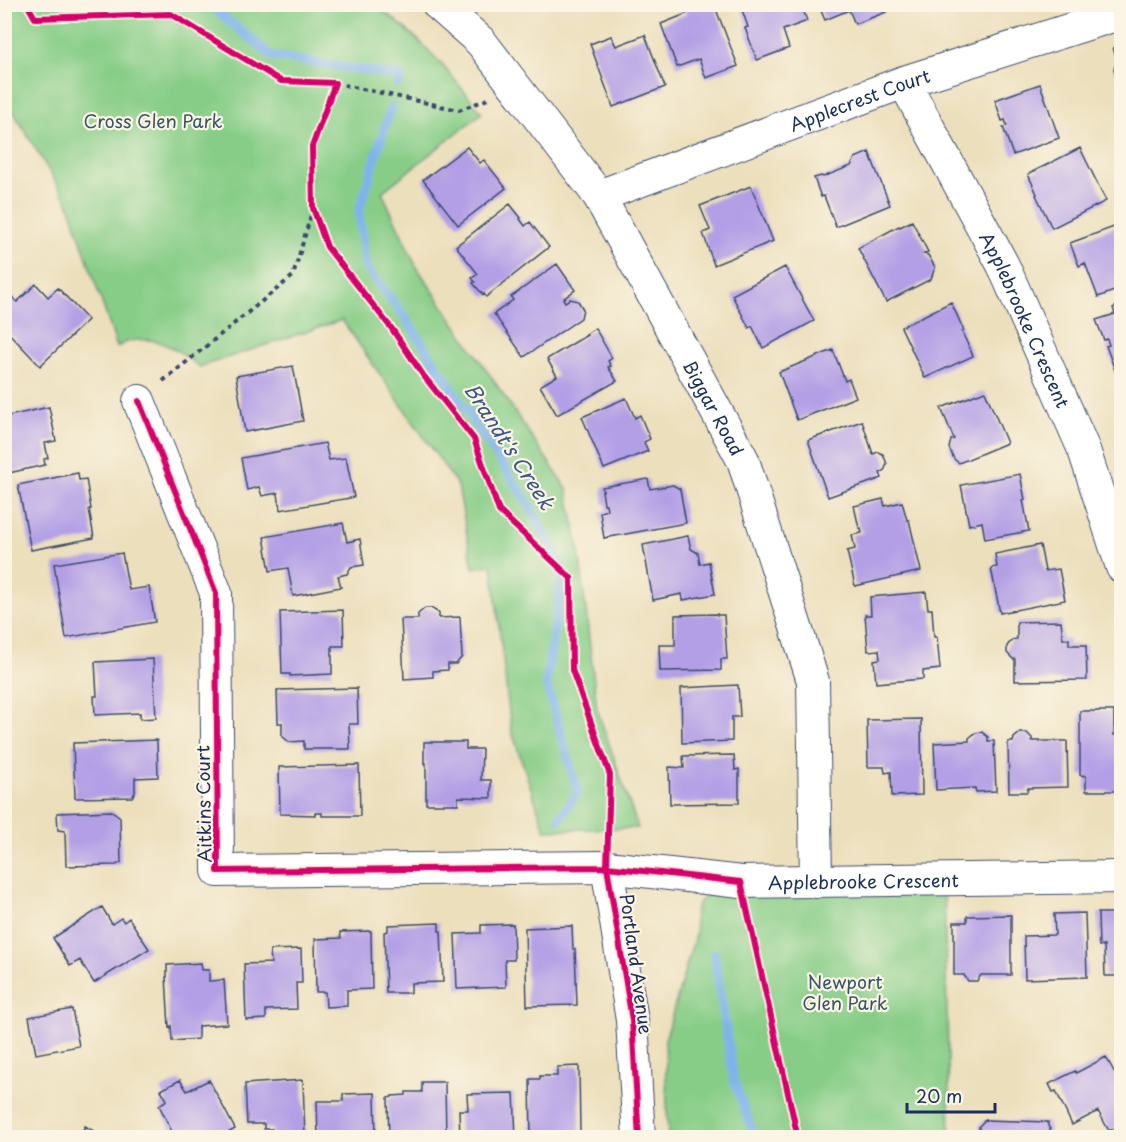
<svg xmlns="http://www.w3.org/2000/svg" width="1126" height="1142" viewBox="0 0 1126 1142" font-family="'Playpen Sans',sans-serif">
  <rect width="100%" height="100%" fill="#fcf5e5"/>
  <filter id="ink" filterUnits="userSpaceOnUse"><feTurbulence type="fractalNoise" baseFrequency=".0167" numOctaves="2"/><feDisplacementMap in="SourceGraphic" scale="12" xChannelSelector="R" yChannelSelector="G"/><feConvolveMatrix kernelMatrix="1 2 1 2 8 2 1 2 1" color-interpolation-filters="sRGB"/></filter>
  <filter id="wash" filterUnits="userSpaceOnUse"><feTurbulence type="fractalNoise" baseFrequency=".008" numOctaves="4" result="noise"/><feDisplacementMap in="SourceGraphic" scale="24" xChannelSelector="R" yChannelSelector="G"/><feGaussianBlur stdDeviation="1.35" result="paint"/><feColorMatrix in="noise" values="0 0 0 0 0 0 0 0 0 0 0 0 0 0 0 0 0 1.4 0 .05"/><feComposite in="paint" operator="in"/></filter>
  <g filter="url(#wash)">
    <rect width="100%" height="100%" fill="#ecdfbc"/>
    <path fill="#87cd87" stroke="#517e72" stroke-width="1.5" d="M5,4L374,5C418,33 450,73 482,113L382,192L416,266L567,489L579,549L597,709L638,828L545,830L511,729L492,565L473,568L458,486L342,320L199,367C177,347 146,329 117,347L68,202L5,98Z
      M944,887L950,1137H668L665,1040L696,932C693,916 693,898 713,893Z"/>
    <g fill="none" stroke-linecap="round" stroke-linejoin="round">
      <path stroke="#7fb3ec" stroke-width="9" d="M208,4L272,56L401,76L398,84
        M391,107L359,211L365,266L400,310L530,506L563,569L546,683L578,792L559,819
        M714,953L734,1081L755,1138"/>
    </g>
    <g id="blocks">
      <path fill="#b29fe6" d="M690,4H714L738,66L706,78L699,59L677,67L661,24L686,14L683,7Z
        M740,4H801L807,21L783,30L789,48L757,60L745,28L748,27Z
        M818,4H883L886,12L855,24L849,10L825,20Z
        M645,35L665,87L613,107L590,44L611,36L616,46Z
        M1122,45V78L1116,75L1114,69L1116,63H1118L1113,48Z
        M1040,84L1059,138L1013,155L1003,127L1007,126L1005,120L1002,121L995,100Z
        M467,147L480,163L484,160L506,188L458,225L423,180Z
        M1080,148L1106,201L1052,228L1036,195L1037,194L1028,174Z
        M869,152L890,205L836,227L824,196L821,197L814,178L821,176L823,177L851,166L855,158Z
        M751,186L773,241L714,265L703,233L710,230L700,206Z
        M510,204L521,218L520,219L525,226L530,222L549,247L486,297L484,294L483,295L473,283L475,282L472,278L478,274L456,246Z
        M912,221L928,252L924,254L928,255L935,267L931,279L886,302L858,248L899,226L900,227Z
        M1122,224V288L1098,297L1085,263L1079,266L1070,243Z
        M557,264L575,290L563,299L565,302L570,299L578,301L583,309L581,318L524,357L494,314L513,300L511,297Z
        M785,267L814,321L763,348L752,326L749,328L732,295Z
        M36,284L48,297L58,288L88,320L40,366L4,328V296L8,293L17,302Z
        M951,302L964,331L962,332L973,356L925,378L901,327Z
        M1122,304V371L1116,373L1106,346L1109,345L1107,339L1104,340L1096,320L1115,314L1113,308Z
        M595,328L612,358L608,361L611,366L608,367L617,381L557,415L540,386L557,376L547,359L587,335L586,334Z
        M833,350L845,381L849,379L856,397L797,420L779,372Z
        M293,366L303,421L245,432L236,376Z
        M985,391L1007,443L959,463L954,459L949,448L951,440L954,439L941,408Z
        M626,398L635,418L640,415L650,439L644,442L648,451L604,469L582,417Z
        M49,407L56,441L45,443L48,458L44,459L45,465L4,474V417Z
        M862,421L873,454L878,452L883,454L887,464L884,471L880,473L882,478L828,497L808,440Z
        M325,443L329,460L346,458L354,497L350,498L280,510L278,493L262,496L259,487L247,490L241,458Z
        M78,473L79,480L86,479L91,509H89L94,538L31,550L18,485Z
        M1020,474L1025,500H1023L1029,531L985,539L982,522L969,525L961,485Z
        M648,479L650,489L673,485L680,489L686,523L604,538L600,512L607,510L606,504H604L602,491H603L602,487Z
        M883,499L885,506L902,502L907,520H909L921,571L855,586L847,551L855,549L852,535L862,533L861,528H859L854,506Z
        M343,523L347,542L360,539L364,565L351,567L347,574L338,576L341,587L293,596L288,568L270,571L264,537Z
        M688,536L691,549L698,553L700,564L709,562L715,594L683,600L682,594L653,600L643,545Z
        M1040,545L1045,571L1059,569L1065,600L1000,613L991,568L997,567L995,554Z
        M122,553L129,590L149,587L155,622L66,638L54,564Z
        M926,592L928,609H932L934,637H937L940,669L923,671V679L876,683L874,660L880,659L879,650L868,651L865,615H871L870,597Z
        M425,608H431L439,613V618L460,617L462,657L456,664H448V670L433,671V677L404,679L401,619H418V614Z
        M343,610L344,646H332V674L290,676V674H282L280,612Z
        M717,614V615H724L727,659H721V670L660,671L659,645H675V615Z
        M1061,621L1063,639H1069V645H1086L1087,680L1015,681V659H1013L1007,653V646L1012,640L1017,639V622Z
        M153,659L156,718L140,719V713L95,715L94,696H97L95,662Z
        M738,685L740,717H732V741L682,743L681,688Z
        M357,688L358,724H349L350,749H304V741L289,742L282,736V723H278L277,690Z
        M1080,711H1114V735H1122V791H1086V776L1080,775Z
        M921,719L922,795L892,796L891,772L885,773L884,767H868L867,720Z
        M982,732L988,737V741H994L996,791L976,792L975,788L936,790L934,743L969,741V738L975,733Z
        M1020,733H1027L1032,738V741H1067L1068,787L1028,788L1027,792H1009L1008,742H1013L1014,738Z
        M157,740L158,777L135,778V793L132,797L75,798L73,743Z
        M424,742H466V749H482L481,780H491V798L458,797V804H426V763H424Z
        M734,755L735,770L739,769V803L670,804L669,767L684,768L683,756Z
        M359,765L360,816H322V813H315V815L280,814L279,767Z
        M112,811L120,817L121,863L116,865L66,866L65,831L58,830L57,813Z
        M102,907L112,924L121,918L124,922L129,918L149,949L94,983L80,960L70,966L53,938Z
        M1085,913L1087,977L1025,979L1024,936L1055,935L1054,914Z
        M1098,913H1122V976H1105L1104,946H1099Z
        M1011,915V975H981L977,981H968L964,975H954V922H967V916Z
        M439,923V931H441L443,982L411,983V993H386L384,932L388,931V925Z
        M513,924L514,960H505L506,987L457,989L455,934L481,933V925Z
        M572,926L573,949H575L577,1005L527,1006L525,928Z
        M371,931L372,989L347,990V1006L326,1007L325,992H316L315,939L341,938L340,932Z
        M301,949L302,983H296L297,1009L266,1010V1019L246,1020L244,964L271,963L270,950Z
        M201,963L202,970H209V981L224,980L227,1024L198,1026V1039L172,1041L171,1026L169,1027L166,977H167V965Z
        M72,1009L79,1046L36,1054L29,1017Z
        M1106,1057L1122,1086V1124L1109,1131L1098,1111L1072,1125L1056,1091L1053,1092L1049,1084L1075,1071L1076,1073Z
        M579,1066L580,1132H570V1138H531L530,1079H540V1076H557V1067Z
        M180,1080L187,1091L209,1080L235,1129L219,1138H175L159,1105L167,1100L161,1090Z
        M303,1080L305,1138H273L272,1129H264V1124H247L245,1084Z
        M422,1082H445L446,1138H389L388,1098L392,1097V1096L406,1095V1092H422Z
        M375,1093L376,1138H318L317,1101H343V1094Z
        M514,1093L516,1138H460L459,1110H468L467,1094Z
        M985,1120L1048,1122V1126L1050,1129V1138H982L979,1135V1126Z
        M85,1126L105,1138H79Z"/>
    </g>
  </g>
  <g filter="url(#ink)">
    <use href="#blocks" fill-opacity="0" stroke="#3a496c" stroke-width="1.5"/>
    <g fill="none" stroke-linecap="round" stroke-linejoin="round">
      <g stroke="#3a496c" stroke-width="34">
        <g id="minor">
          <path id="s1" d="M438,4L481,42L599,196L743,460L813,681L816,882"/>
          <path id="s2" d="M904,82L1003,265L1084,450L1122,567"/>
          <path id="s3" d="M599,196L904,82L1122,13"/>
          <path id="s4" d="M139,401L216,593L218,871L607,867L741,882L1122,877"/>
          <path d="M607,867L632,1020L639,1138"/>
        </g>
      </g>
      <path stroke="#3a496c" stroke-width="4" stroke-dasharray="4.5 4.5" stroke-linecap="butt" d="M335,83L459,110L488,99
        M163,381L293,276L313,208"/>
      <use href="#minor" stroke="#fff" stroke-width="32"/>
      <g stroke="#fcf5e5" stroke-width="10">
        <path id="cycleway" d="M27,4L35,18L171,14L281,81L335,83L312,147L313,208L327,247L392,329L423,375L474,439L499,511L571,578L572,670L610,775L607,867L632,1020L639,1138
          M139,401L216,593L218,871L607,867L741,882L798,1138"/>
      </g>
      <use href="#cycleway" stroke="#d6006c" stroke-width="6"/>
    </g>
  </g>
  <g text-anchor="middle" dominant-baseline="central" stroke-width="4.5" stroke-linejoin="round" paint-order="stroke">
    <g font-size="18" fill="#1b2f5e" stroke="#fcf5e5">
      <text stroke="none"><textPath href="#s3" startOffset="278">Applecrest Court</textPath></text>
      <text stroke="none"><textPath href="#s2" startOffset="267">Applebrooke Crescent</textPath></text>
      <text stroke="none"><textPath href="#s1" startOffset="492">Biggar Road</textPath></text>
      <text transform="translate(203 804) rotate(-91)">Aitkins Court</text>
      <text stroke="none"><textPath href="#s4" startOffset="1131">Applebrooke Crescent</textPath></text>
      <text transform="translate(637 964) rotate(82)">Portland Avenue</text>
    </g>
    <g font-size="18" fill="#365668" stroke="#fcf5e5">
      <text x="153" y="120">Cross Glen Park</text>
      <text x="845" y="981">Newport<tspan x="845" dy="21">Glen Park</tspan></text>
    </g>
    <g font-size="20" font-style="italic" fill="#395789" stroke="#fcf5e5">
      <text transform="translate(510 446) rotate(57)">Brandt's Creek</text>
    </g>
  </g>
  <rect width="1126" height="1142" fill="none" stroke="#fcf5e5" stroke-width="24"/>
  <path d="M907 1103v9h88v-9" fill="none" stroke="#1b2f5e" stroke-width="3"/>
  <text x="916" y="1103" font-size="18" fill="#1b2f5e" stroke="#fcf5e5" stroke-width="4.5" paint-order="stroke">20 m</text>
</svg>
